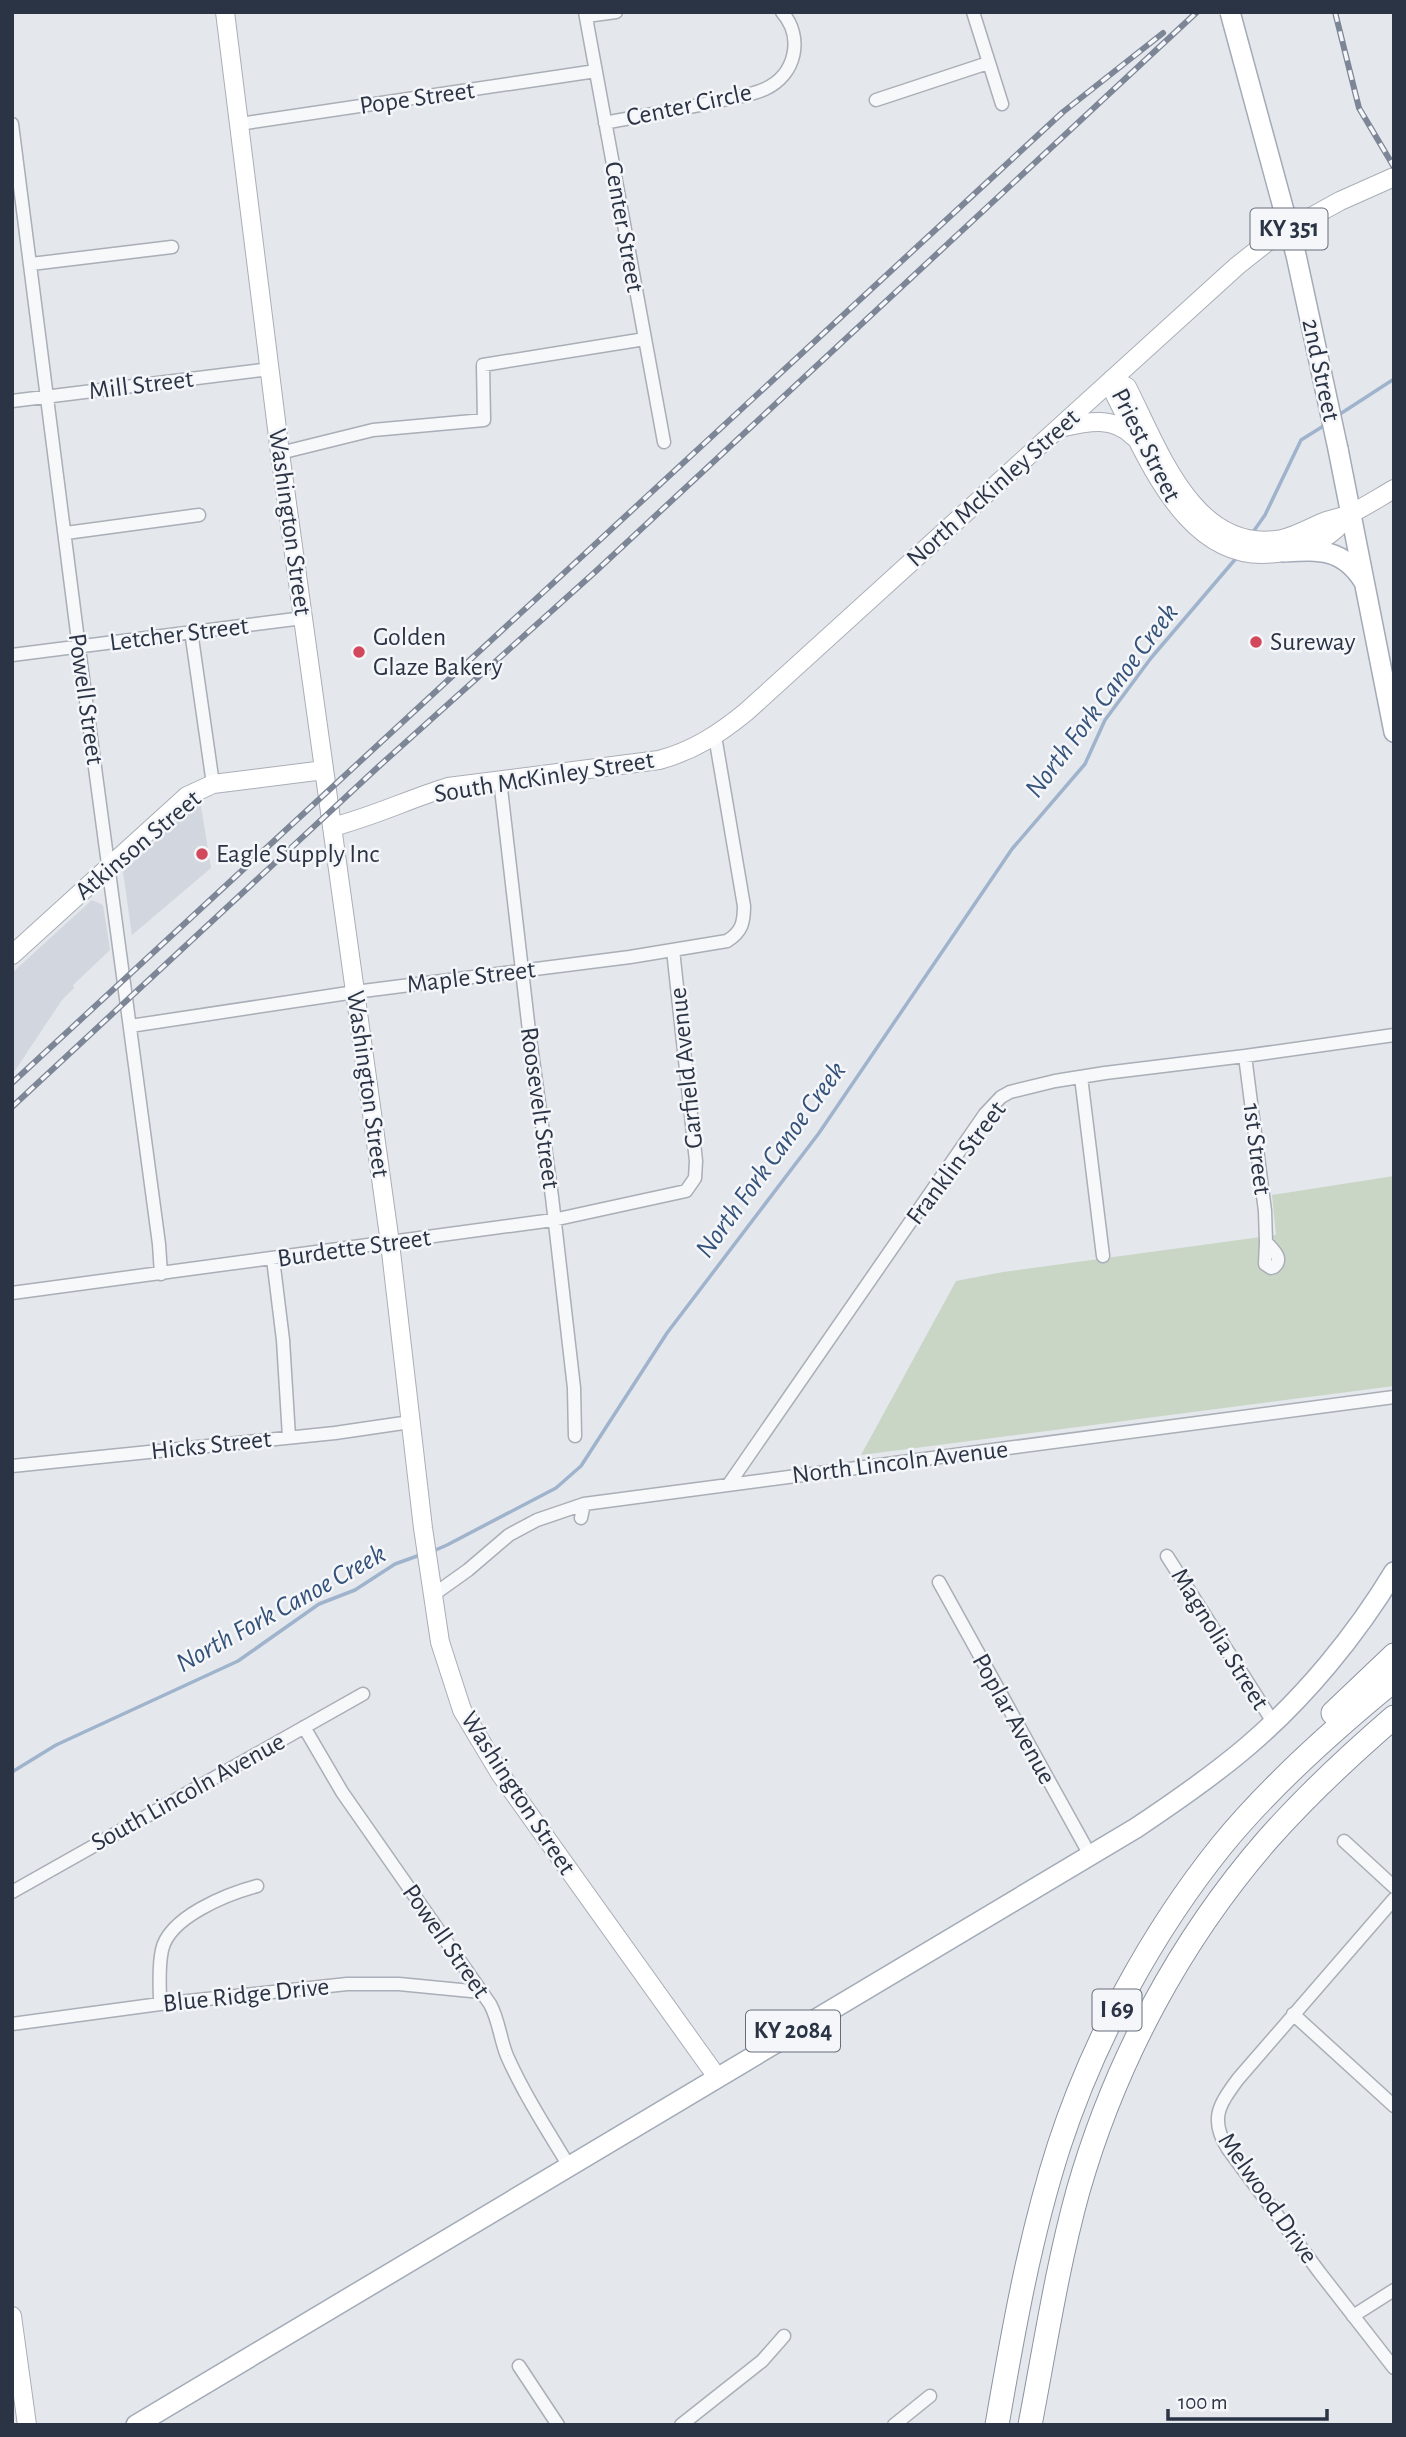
<svg xmlns="http://www.w3.org/2000/svg" width="1406" height="2437" viewBox="0 0 1406 2437" font-family="'Alegreya Sans',sans-serif">
  <rect width="100%" height="100%" fill="#e4e7ec"/>
  <path fill="#d2d6de" d="M200,800L211,868L132,935L123,872Z
    M92,900L103,905L110,950L73,985L74,988L62,1000L12,1075V973Z"/>
  <path fill="#c9d6c5" d="M1394,1176V1386L861,1455L956,1281L1003,1272L1276,1235L1272,1195Z"/>
  <g fill="none" stroke-linecap="round" stroke-linejoin="round">
    <path stroke="#9fb4cc" stroke-width="3.5" d="M1337,416L1394,379
      M1253,532L1265,515L1301,440L1325,425
      M431,1552L447,1545L556,1488L581,1466L667,1333L819,1133L1012,849L1085,764L1105,720L1151,658L1238,556
      M12,1772L56,1745L238,1661L319,1604L355,1590L395,1564L420,1555"/>
    <g stroke="#a9aeb7" stroke-width="15">
      <path id="street" d="M585,12L664,442
        M973,12L1002,104
        M586,16L616,12
        M876,100L988,63
        M605,123C644,115 684,109 723,100C737,97 752,95 765,89C796,75 804,37 782,12
        M12,124L80,656L159,1244L161,1274
        M239,124L596,71
        M31,264L172,247
        M12,401L270,369
        M280,453L373,430L484,420L483,365L645,339
        M66,533L199,515
        M191,631L213,784
        M12,655L303,618
        M500,780L529,1031L552,1197L574,1388L575,1436
        M130,1026L355,992L630,957L727,941C742,932 744,922 744,906L715,736
        M1245,1056L1265,1211L1266,1242
        M1081,1077L1103,1256
        M1266,1242C1273,1250 1284,1258 1274,1267L1271,1268L1265,1264Z
        M273,1259L283,1340L289,1437
        M12,1293L553,1220L686,1191L695,1178L696,1161L673,950
        M12,1466L335,1433L410,1422
        M729,1484L985,1114L1001,1097L1010,1092L1055,1081L1105,1073L1245,1056L1394,1035
        M581,1518L584,1504
        M1167,1556L1273,1722
        M939,1582L1090,1855
        M433,1595L468,1570L509,1535L537,1520L584,1504L1394,1397
        M304,1727L342,1792L490,2004C499,2020 500,2039 507,2056C524,2094 547,2130 569,2166
        M1344,1841L1394,1887
        M12,1892L363,1694
        M1394,1899L1238,2079C1219,2105 1209,2119 1228,2149L1320,2273L1394,2368
        M160,2004C160,1987 158,1968 162,1950C169,1917 227,1894 257,1886
        M1293,2014L1394,2106
        M12,2024L160,2004L347,1984H399L481,1992
        M1353,2316L1394,2290
        M519,2366L558,2425
        M681,2425L762,2361L784,2336
        M894,2425L930,2396"/>
    </g>
    <g stroke="#a9aeb7" stroke-width="20">
      <path id="secondary" d="M225,12L280,453L390,1243L423,1528L440,1642L462,1710L501,1775L717,2077
        M1112,379L1127,387C1158,447 1194,556 1282,539C1298,535 1311,527 1326,521C1335,518 1344,517 1352,513C1366,506 1380,497 1394,489
        M1112,379L1115,395C1149,461 1191,574 1287,551C1317,543 1330,539 1350,514
        M1059,428C1086,422 1113,415 1134,437
        M332,827C372,817 409,799 448,787L659,760C693,751 719,734 746,712L1237,266L1271,239L1340,201L1394,177
        M12,955L187,796L213,784L324,770
        M12,2316L27,2425"/>
    </g>
    <g stroke="#a3abb8" stroke-width="22">
      <path id="primary" d="M1338,449L1394,732
        M1283,552C1319,550 1343,548 1364,582
        M136,2425L1136,1828C1175,1802 1213,1776 1249,1745C1305,1697 1356,1635 1394,1572"/>
    </g>
    <g stroke="#8b94a3" stroke-width="25">
      <path id="highway" d="M1333,1713L1394,1655
        M997,2425C1013,2332 1030,2236 1059,2146C1094,2039 1152,1932 1222,1845C1271,1785 1334,1729 1394,1680
        M1030,2425C1045,2347 1057,2267 1078,2191C1115,2062 1180,1940 1268,1839C1307,1795 1350,1755 1394,1717"/>
    </g>
    <use href="#street" stroke="#f7f8fa" stroke-width="12"/>
    <use href="#secondary" stroke="#fff" stroke-width="18"/>
    <use href="#primary" stroke="#fff" stroke-width="19"/>
    <use href="#highway" stroke="#fff" stroke-width="23"/>
    <g stroke="#7d8696" stroke-width="6">
      <path id="rail" d="M1335,12L1359,108L1394,167
        M12,1083L1063,112L1163,33
        M12,1107L377,768L595,572L1197,12"/>
    </g>
    <use href="#rail" stroke="#f4f6f9" stroke-width="3.5" stroke-dasharray="10" stroke-linecap="butt"/>
    <g stroke="#a3abb8" stroke-width="22" stroke-linecap="butt">
      <path id="primary-bridge" d="M1230,12L1296,255L1338,449"/>
    </g>
    <use href="#primary-bridge" stroke="#fff" stroke-width="19"/>
  </g>
  <g fill="#d1495b" stroke="#f4f6f9" stroke-width="2.5">
    <circle cx="1256" cy="642" r="7"/>
    <circle cx="359" cy="652" r="7"/>
    <circle cx="202" cy="854" r="7"/>
  </g>
  <g text-anchor="middle" dominant-baseline="central" stroke-width="5" stroke-linejoin="round" paint-order="stroke">
    <g fill="#f4f6f9" stroke="#676e7b" stroke-width="2">
      <rect x="1250.5" y="208.5" width="77" height="41" rx="5"/>
      <rect x="1092.5" y="1989.5" width="49" height="41" rx="5"/>
      <rect x="746" y="2010.5" width="94" height="41" rx="5"/>
    </g>
    <g font-size="24" font-weight="bold" fill="#2b3445">
      <text x="1289" y="229">KY 351</text>
      <text x="1117" y="2010">I 69</text>
      <text x="793" y="2031">KY 2084</text>
    </g>
    <g font-size="26" fill="#2b3445" stroke="#f4f6f9">
      <text transform="translate(417 98) rotate(-8)">Pope Street</text>
      <text transform="translate(689 105) rotate(-12)">Center Circle</text>
      <text transform="translate(624 227) rotate(80)">Center Street</text>
      <text transform="translate(1321 370) rotate(78)">2nd Street</text>
      <text transform="translate(141 385) rotate(-7)">Mill Street</text>
      <text transform="translate(1146 445) rotate(63)">Priest Street</text>
      <text transform="translate(993 488) rotate(-42)">North McKinley Street</text>
      <text transform="translate(290 522) rotate(82)">Washington Street</text>
      <text transform="translate(179 634) rotate(-7)">Letcher Street</text>
      <text transform="translate(86 699) rotate(82)">Powell Street</text>
      <text transform="translate(544 777) rotate(-9)">South McKinley Street</text>
      <text transform="translate(138 845) rotate(-40)">Atkinson Street</text>
      <text transform="translate(471 977) rotate(-7)">Maple Street</text>
      <text transform="translate(686 1068) rotate(-96)">Garfield Avenue</text>
      <text transform="translate(368 1084) rotate(82)">Washington Street</text>
      <text transform="translate(540 1108) rotate(82)">Roosevelt Street</text>
      <text transform="translate(1257 1149) rotate(83)">1st Street</text>
      <text transform="translate(956 1163) rotate(-53)">Franklin Street</text>
      <text transform="translate(354 1248) rotate(-8)">Burdette Street</text>
      <text transform="translate(211 1445) rotate(-6)">Hicks Street</text>
      <text transform="translate(900 1462) rotate(-7)">North Lincoln Avenue</text>
      <text transform="translate(1220 1639) rotate(58)">Magnolia Street</text>
      <text transform="translate(1014 1719) rotate(61)">Poplar Avenue</text>
      <text transform="translate(188 1792) rotate(-29)">South Lincoln Avenue</text>
      <text transform="translate(518 1793) rotate(57)">Washington Street</text>
      <text transform="translate(446 1941) rotate(55)">Powell Street</text>
      <text transform="translate(246 1995) rotate(-6)">Blue Ridge Drive</text>
      <text transform="translate(1268 2198) rotate(55)">Melwood Drive</text>
    </g>
    <g font-size="26" fill="#2b3445" stroke="#f4f6f9" text-anchor="start">
      <text x="373" y="637">Golden<tspan x="373" dy="30">Glaze Bakery</tspan></text>
      <text x="1270" y="642">Sureway</text>
      <text x="216" y="854">Eagle Supply Inc</text>
    </g>
    <g font-size="28" font-style="italic" fill="#34527a" stroke="#f4f6f9">
      <text transform="translate(1102 701) rotate(-53)">North Fork Canoe Creek</text>
      <text transform="translate(771 1160) rotate(-54)">North Fork Canoe Creek</text>
      <text transform="translate(281 1609) rotate(-29)">North Fork Canoe Creek</text>
    </g>
  </g>
  <rect width="1406" height="2437" fill="none" stroke="#2b3445" stroke-width="28"/>
  <path d="M1168 2409v10h159v-10" fill="none" stroke="#2b3445" stroke-width="3.5"/>
  <text x="1178" y="2409" font-size="21" fill="#2b3445" stroke="#f4f6f9" stroke-width="5" paint-order="stroke">100 m</text>
</svg>
